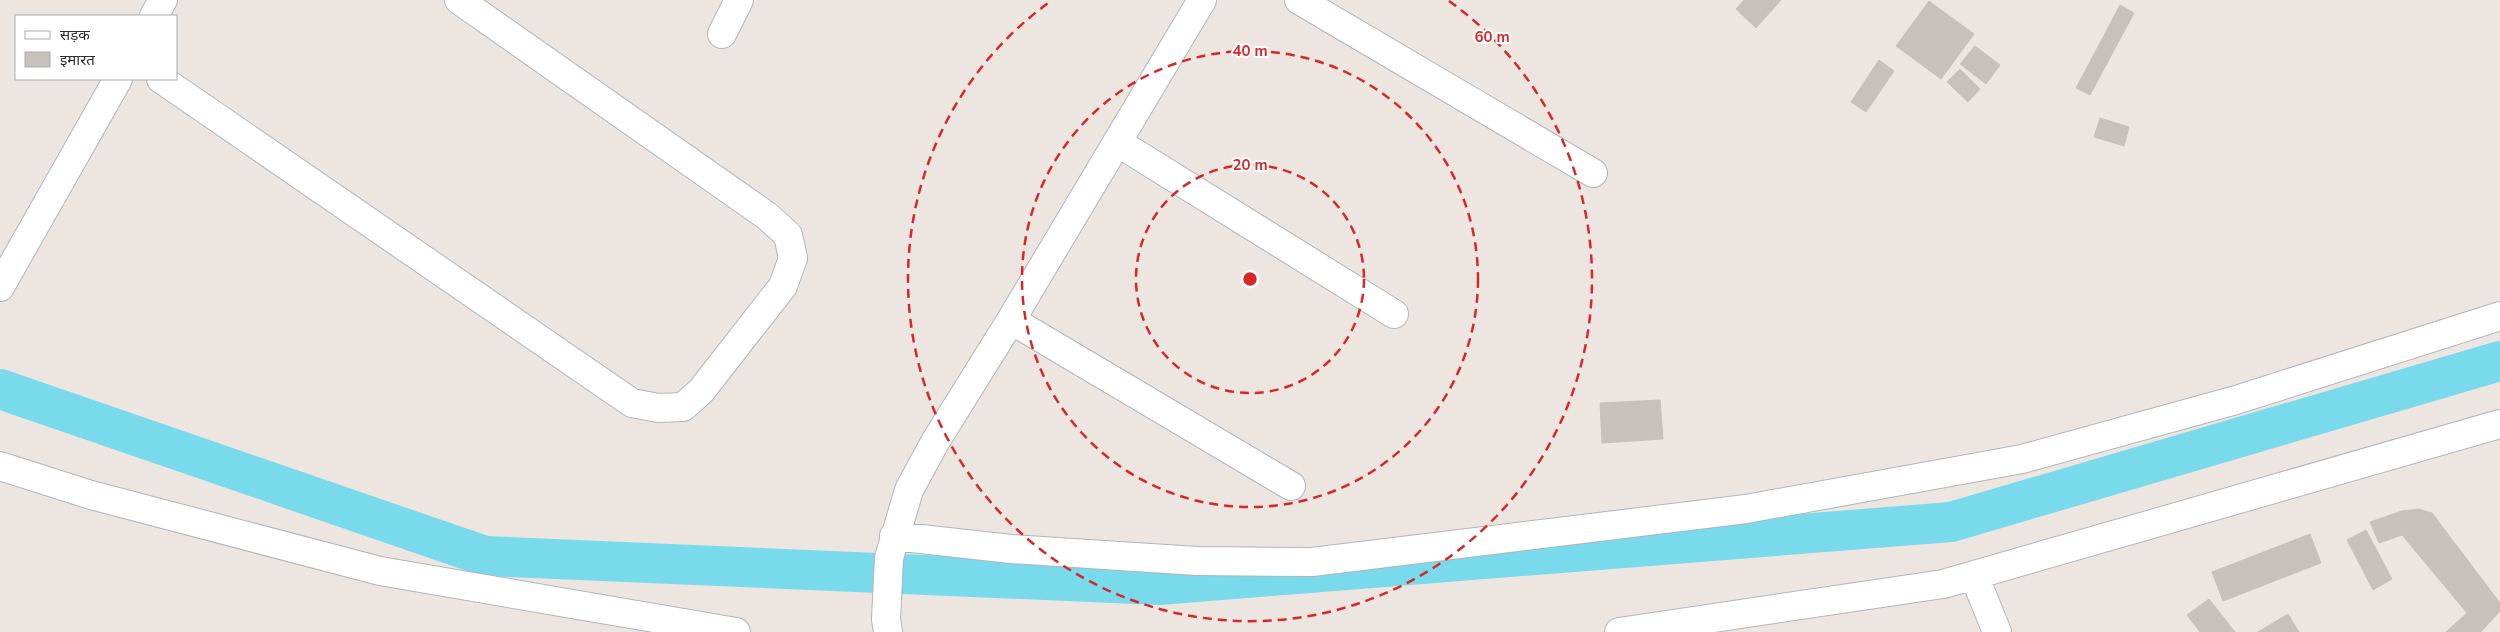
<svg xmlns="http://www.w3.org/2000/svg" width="2500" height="632" viewBox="0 0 2500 632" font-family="'Nunito Sans','Noto Sans Devanagari',sans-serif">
  <rect width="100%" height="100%" fill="#ede6e0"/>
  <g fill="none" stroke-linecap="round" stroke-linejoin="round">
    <path stroke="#78daea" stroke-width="40" d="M0,389L485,556L1159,585L1951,522L2500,361"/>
  </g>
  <path fill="#c6c1bb" stroke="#c9c1b9" d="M1744,0H1781L1756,28L1736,9Z
    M1929,1L1974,34L1941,79L1896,46Z
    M2120,5L2134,13L2090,95L2076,88Z
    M1975,46L2000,65L1986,84L1960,64Z
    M1879,60L1894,71L1866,112L1851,102Z
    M1960,69L1980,89L1968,102L1947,82Z
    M2100,118L2129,127L2124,146L2094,137Z
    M1660,400L1663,439L1602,443L1600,403Z
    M2418,509L2432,513L2500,603V611L2481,632H2446L2467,613L2402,535L2379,543L2370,522L2402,511Z
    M2366,530L2392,579L2373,590L2347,540Z
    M2310,534L2321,563L2223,601L2212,572Z
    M2209,599L2235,632H2200L2187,615Z
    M2288,614L2299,632H2258Z"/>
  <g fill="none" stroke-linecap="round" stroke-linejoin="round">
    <g stroke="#b0b4bc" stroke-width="30">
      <path id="street" d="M1299,0L1593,173
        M154,16L163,0
        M722,34L739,0
        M161,79L632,403L658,408L683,407L701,391L783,286L793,258L788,235L767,216L459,0
        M1117,142L1394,314
        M0,287L118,79
        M1011,320L1291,486
        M0,466L91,495L380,571L736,632
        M894,536L1011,549L1197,561L1312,562L1746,509L2022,459L2236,400L2500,316
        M1974,575L1997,632
        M888,632L886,619L889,558L909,490L935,442L1011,320L1202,0
        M1619,632L1943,584L2500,424"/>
    </g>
    <use href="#street" stroke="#fff" stroke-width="28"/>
  </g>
  <g fill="none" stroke="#d62828" stroke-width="2.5" stroke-dasharray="9 6">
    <circle cx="1250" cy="279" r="114"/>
    <circle cx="1250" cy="279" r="228"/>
    <path d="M1449 1A342 342 0 1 1 1051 1"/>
  </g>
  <circle cx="1250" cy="279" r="8" fill="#d62828" stroke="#fff" stroke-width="2.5"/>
  <g font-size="15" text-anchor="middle" font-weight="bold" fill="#d62828" stroke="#fff" stroke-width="4" stroke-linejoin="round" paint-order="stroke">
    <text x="1492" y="42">60 m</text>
    <text x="1250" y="56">40 m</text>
    <text x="1250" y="170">20 m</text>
  </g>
  <rect x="15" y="15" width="162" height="65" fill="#ffffff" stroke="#ababab"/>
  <rect x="25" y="31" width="25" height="8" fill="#ffffff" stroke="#ababab"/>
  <text x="60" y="40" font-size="15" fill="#2d2d2d">सड़क</text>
  <rect x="25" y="52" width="25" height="15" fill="#c6c1bb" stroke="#ababab"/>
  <text x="60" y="65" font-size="15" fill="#2d2d2d">इमारत</text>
</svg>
